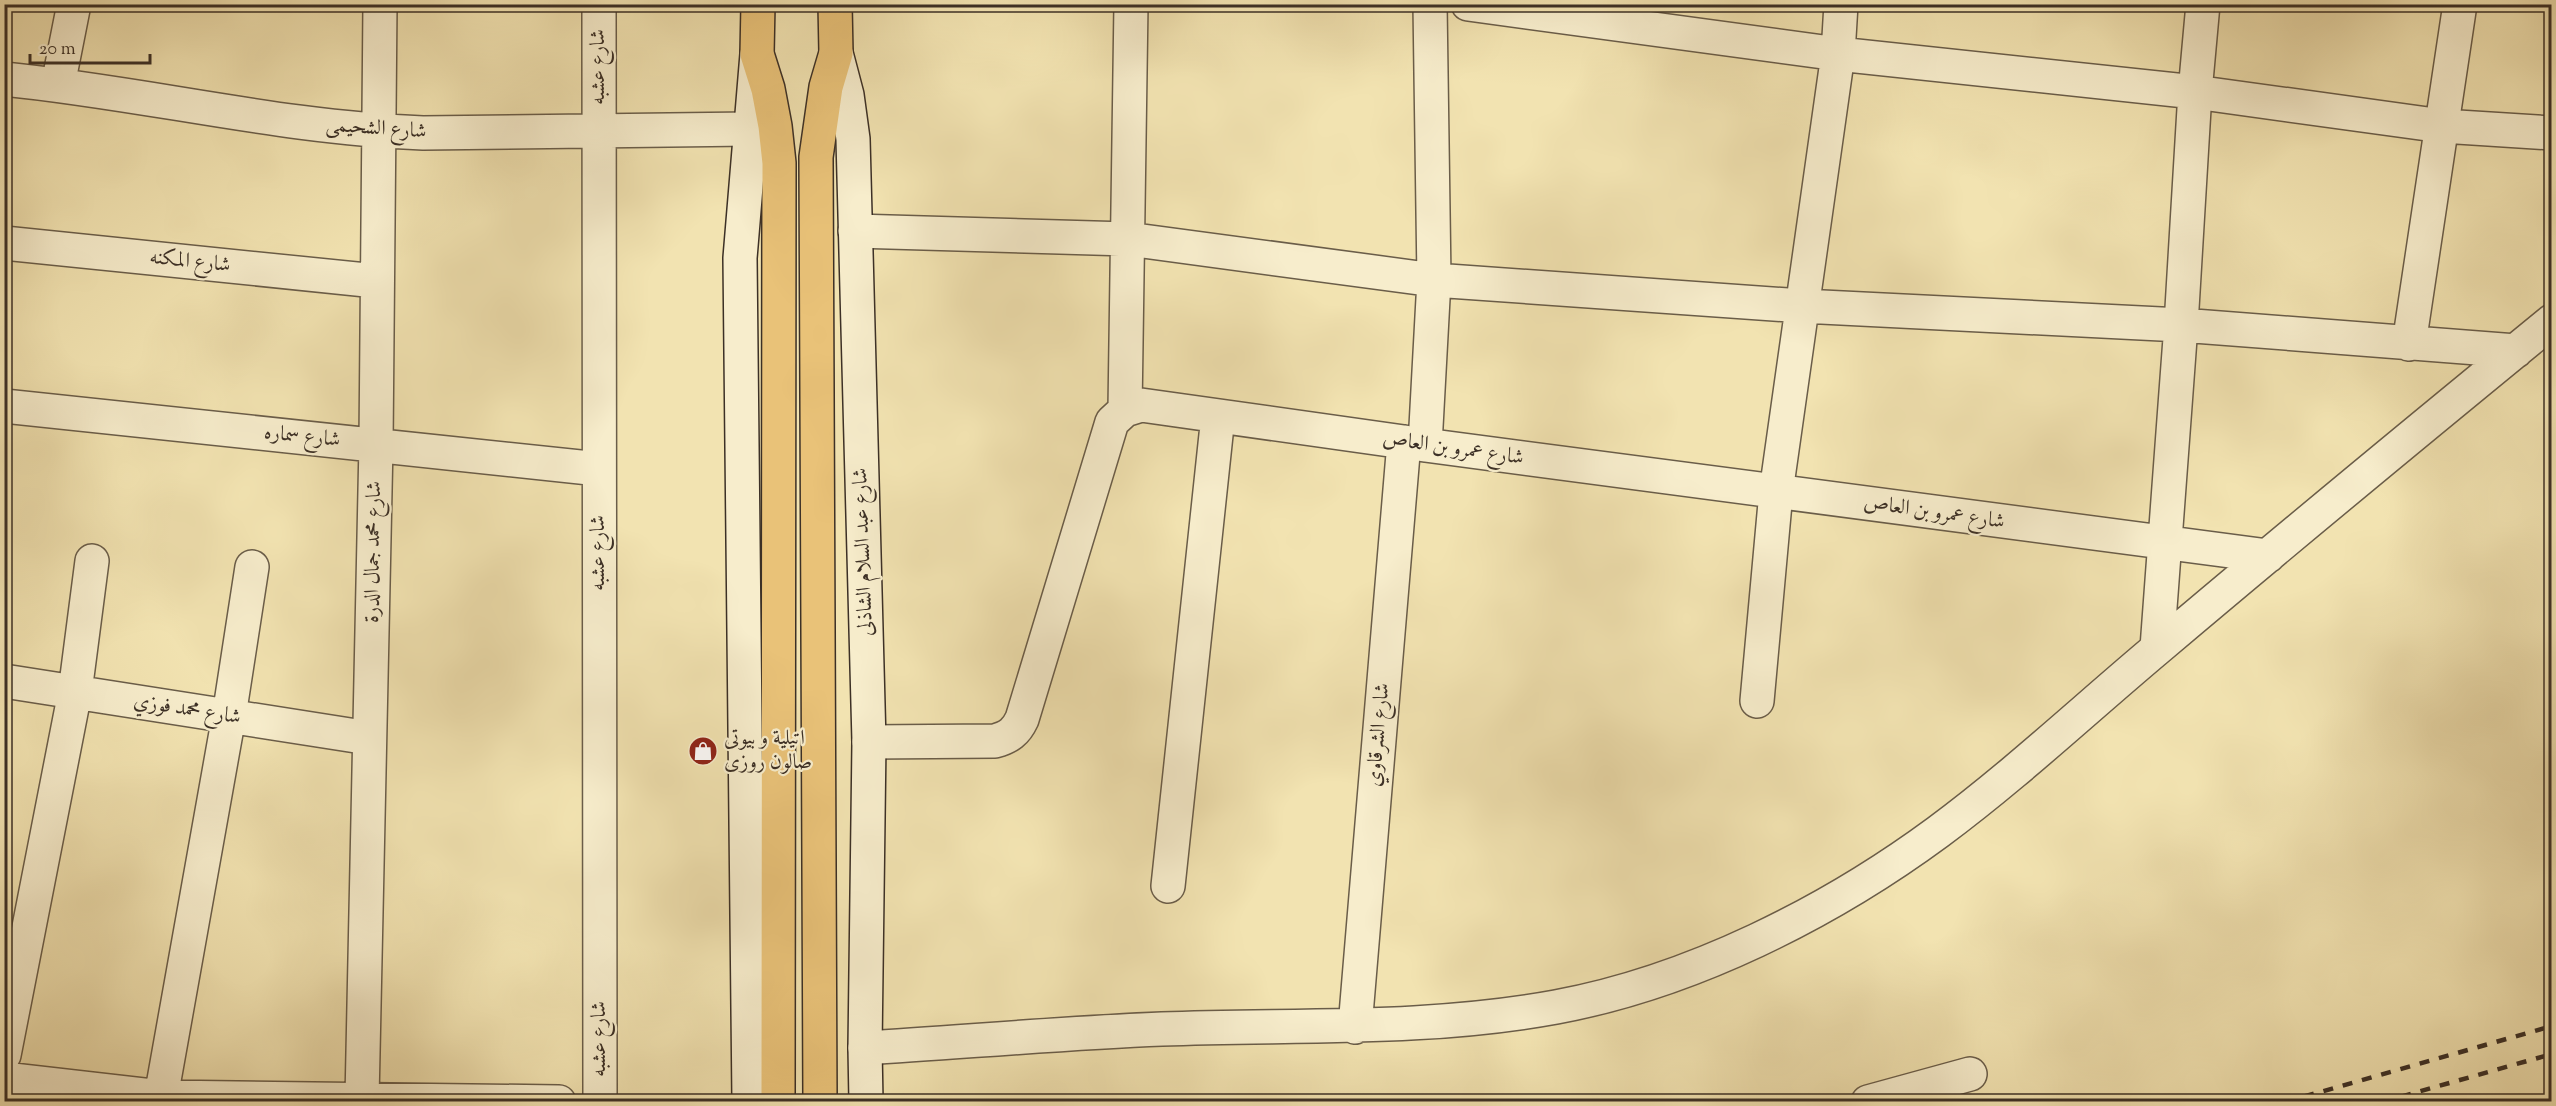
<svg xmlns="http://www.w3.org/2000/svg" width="2556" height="1106" viewBox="0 0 2556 1106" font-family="'Sorts Mill Goudy',Amiri,serif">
  <rect width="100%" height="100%" fill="#f2e3b1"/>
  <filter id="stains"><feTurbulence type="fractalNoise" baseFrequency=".00333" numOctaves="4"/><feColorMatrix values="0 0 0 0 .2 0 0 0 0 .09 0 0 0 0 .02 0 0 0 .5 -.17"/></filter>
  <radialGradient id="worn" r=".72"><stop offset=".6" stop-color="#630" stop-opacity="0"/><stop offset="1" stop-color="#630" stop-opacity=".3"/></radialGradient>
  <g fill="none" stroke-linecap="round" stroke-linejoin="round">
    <g stroke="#6a5d49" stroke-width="36">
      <path id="street" d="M599,4L600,1102
        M1468,4L1838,54L2195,92L2442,126L2552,133
        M4,79C145,93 282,128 423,133L750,129
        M58,85L74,4
        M855,231L1128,239L1434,280L1802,306L2181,325L2516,351
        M4,243L376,281
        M2409,344L2460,4
        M4,406L599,469
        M1125,410L1131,4
        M1425,445L1434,280L1430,4
        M2157,648L2181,325L2195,92L2203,4
        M4,681L369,738
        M1757,701L1776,492L1838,54L1841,4
        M869,742L995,741C1009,737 1016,732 1022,719L1112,422L1125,410L1141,405L1425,445L2268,556
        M1168,886L1218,416
        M1355,1027L1404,442
        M865,1048C964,1042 1063,1033 1162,1029C1294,1024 1425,1031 1556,1007C1691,982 1828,913 1938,832C2015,775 2085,709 2159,647C2289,537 2420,429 2552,321
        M4,1055L75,692L92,561
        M4,1079L161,1097L559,1102
        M161,1097L229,716L252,567
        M362,1099L376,444L380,4
        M1868,1102L1970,1074"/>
    </g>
    <g stroke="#3c3026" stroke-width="36">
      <path id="secondary" d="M836,53L847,95L853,139L869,742L865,1048L866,1102
        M749,1102L740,258L757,54"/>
    </g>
    <g stroke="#3c3026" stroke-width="36">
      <path id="primary" d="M758,4L757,54L768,89L775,126L779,163L778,1102
        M820,1102L816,157L826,87L836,53L835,4"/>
    </g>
    <use href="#street" stroke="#f7edcc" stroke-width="33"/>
    <use href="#secondary" stroke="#f7edcc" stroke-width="33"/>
    <use href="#primary" stroke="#e9c278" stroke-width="33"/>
    <path stroke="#3c3026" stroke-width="4.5" stroke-dasharray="10 10" stroke-linecap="butt" d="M2285,1102L2552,1026
      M2382,1102L2552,1054"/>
  </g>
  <defs>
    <g id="shop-disc" transform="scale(1.5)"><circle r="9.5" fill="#8f2418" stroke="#f7edcc"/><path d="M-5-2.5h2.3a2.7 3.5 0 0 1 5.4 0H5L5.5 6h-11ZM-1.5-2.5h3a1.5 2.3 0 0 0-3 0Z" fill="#fff"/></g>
  </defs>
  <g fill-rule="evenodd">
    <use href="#shop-disc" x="703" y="751"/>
  </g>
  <g text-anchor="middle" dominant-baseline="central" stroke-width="4.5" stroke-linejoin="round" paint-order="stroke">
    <g font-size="21" fill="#3c3026" stroke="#f7edcc">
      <text transform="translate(599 67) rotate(-90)">شارع عشبه</text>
      <text transform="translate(376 129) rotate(4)">شارع الشحيمى</text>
      <text transform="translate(190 262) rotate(6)">شارع المكنه</text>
      <text transform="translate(302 437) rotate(6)">شارع سماره</text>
      <text transform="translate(1453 449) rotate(8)">شارع عمرو بن العاص</text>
      <text transform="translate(1934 513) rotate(8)">شارع عمرو بن العاص</text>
      <text transform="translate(374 552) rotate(-89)">شارع محمد جمال الدرة</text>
      <text transform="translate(864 552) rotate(-92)">شارع عبد السلام الشاذلى</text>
      <text transform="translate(599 553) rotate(-90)">شارع عشبه</text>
      <text transform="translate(187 710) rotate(9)">شارع محمد فوزي</text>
      <text transform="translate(1379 735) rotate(-85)">شارع الشرقاوي</text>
      <text transform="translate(600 1039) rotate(-90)">شارع عشبه</text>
    </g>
    <g font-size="21" fill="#3c3026" stroke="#f7edcc" text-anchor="start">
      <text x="724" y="739">اتيلية و بيوتى<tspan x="724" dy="24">صالون روزى</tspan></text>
    </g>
  </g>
  <rect width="2556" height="1106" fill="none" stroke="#f2e3b1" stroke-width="24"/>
  <rect x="6" y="6" width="2544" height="1094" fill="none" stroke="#3c3026" stroke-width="3"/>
  <rect x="12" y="12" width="2532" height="1082" fill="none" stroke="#3c3026" stroke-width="1.5"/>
  <path d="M30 54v9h120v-9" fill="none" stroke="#3c3026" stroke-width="3"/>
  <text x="39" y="54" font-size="18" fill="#3c3026" stroke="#f7edcc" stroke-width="4.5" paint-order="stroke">20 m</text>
  <rect width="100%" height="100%" filter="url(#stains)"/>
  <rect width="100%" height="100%" fill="url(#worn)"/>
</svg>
